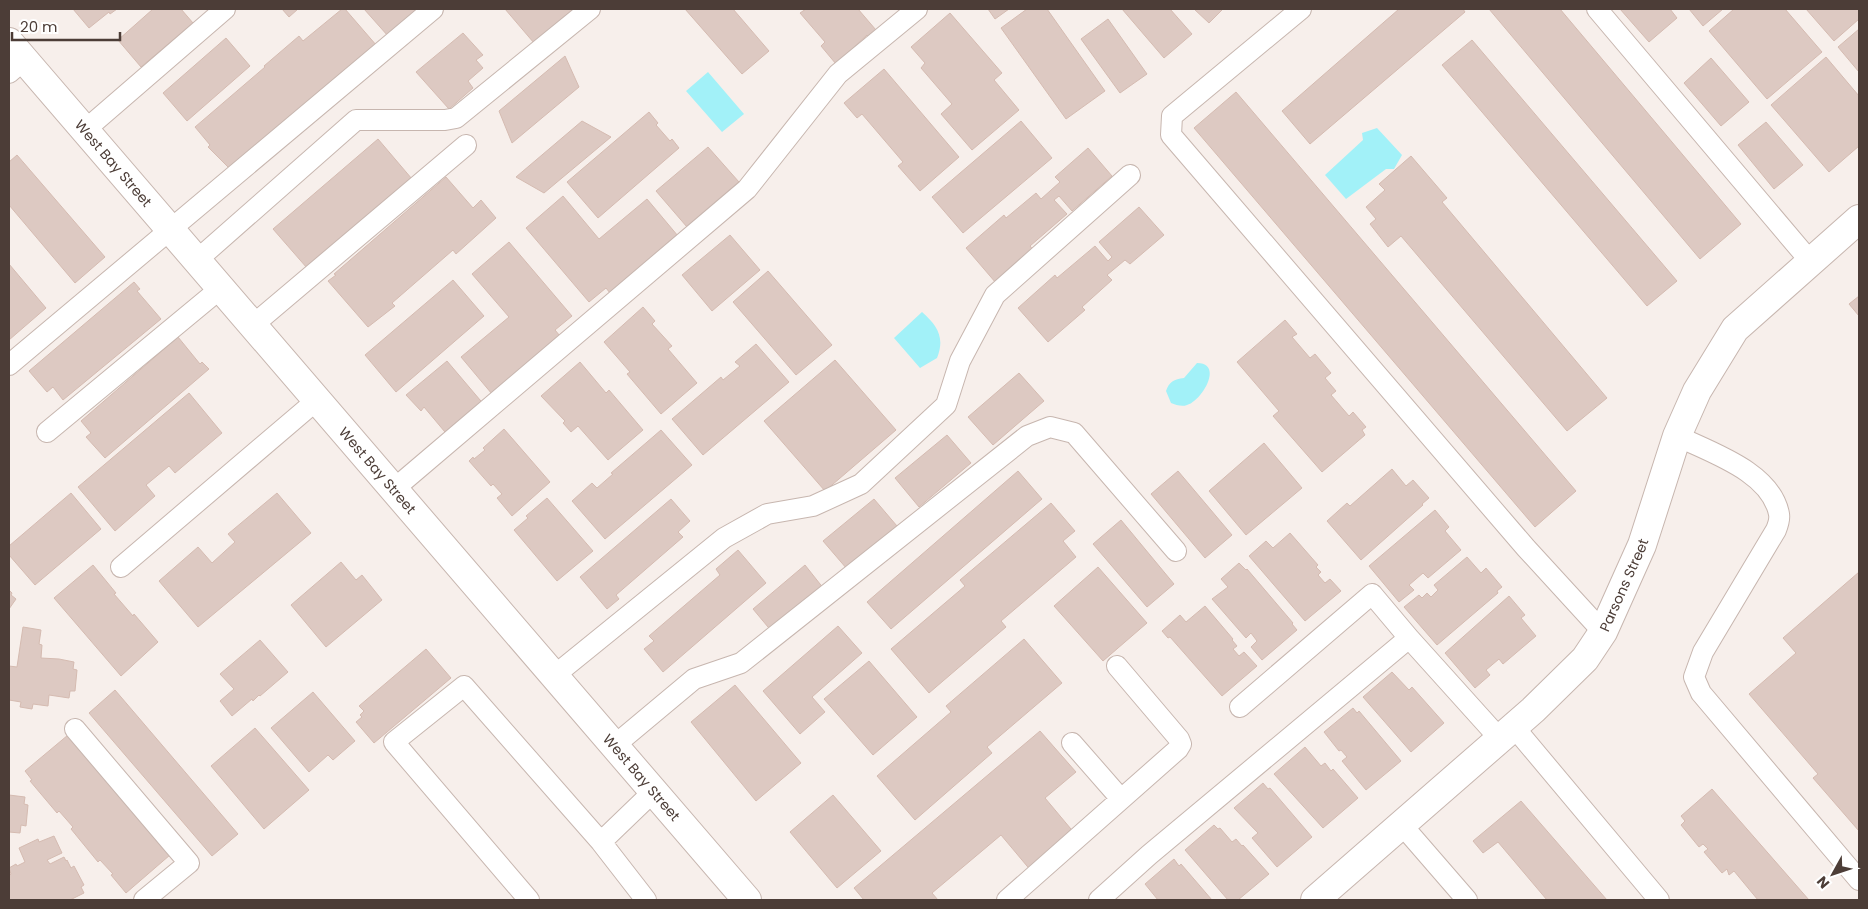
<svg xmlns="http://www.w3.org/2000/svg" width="1868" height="909" viewBox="0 0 1868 909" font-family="Poppins,sans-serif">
  <rect width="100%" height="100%" fill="#f7efeb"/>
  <path fill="#a2f1f8" d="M708,72L744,114L722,132L686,91Z
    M1377,128L1402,155L1394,169H1386L1346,199L1325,175L1363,140L1362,133Z
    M922,312C938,326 945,338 937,358L920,368L894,338Z
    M1197,363C1224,363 1202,401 1187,405C1182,407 1176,405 1171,403L1166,391C1169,382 1174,379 1184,378Z"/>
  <path fill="#ddc9c2" stroke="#d5bbb1" d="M73,9H117L110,14L109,12L89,28Z
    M153,9H181L193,23L141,67L118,40Z
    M282,9H298L289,17Z
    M342,9H345L377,46L231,170L208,147L210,145L195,127L265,67L264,66L299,36L303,41Z
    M364,9H417L388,36Z
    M505,9H573L534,43Z
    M685,9H733L769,51L742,74Z
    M806,9H858L876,30L868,37L867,35L836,64L821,46L825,42L800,13Z
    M988,9H1009L995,19Z
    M1027,9H1047L1105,91L1066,119L1001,28Z
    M1122,9H1170L1192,34L1164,58Z
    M1194,9H1223L1209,23Z
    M1399,9H1463L1465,12L1310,144L1282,111Z
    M1489,9H1560L1741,224L1700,259Z
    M1620,9H1670L1677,18L1649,42Z
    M1689,9H1723L1703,26Z
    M1734,9H1785L1822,52L1767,99L1709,31Z
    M1806,9H1859V19L1834,41Z
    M950,13L1002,73L994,80L1019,110L972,150L941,114L952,104L921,68L925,63L911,47Z
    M1108,19L1147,74L1120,93L1081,39Z
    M1859,29V72L1838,47Z
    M463,33L483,55L476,60L483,68L468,81L473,88L449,109L416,72Z
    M226,38L250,66L187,121L163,93Z
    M1472,40L1677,281L1647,306L1442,65Z
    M565,56L579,87L512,143L499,111Z
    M1826,57L1859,96V146L1829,172L1771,105Z
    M1711,58L1749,102L1721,126L1684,83Z
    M884,69L959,157L920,191L898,166L903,162L862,114L857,118L844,103Z
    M1236,92L1576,491L1535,527L1194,128Z
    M649,112L658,123L656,125L670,141L672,139L679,148L598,218L567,182Z
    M582,121L611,137L544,193L516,177Z
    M1021,121L1052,158L963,233L932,197Z
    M1766,122L1803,165L1774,189L1738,145Z
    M378,139L412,179L307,268L273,229Z
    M708,147L739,182L687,227L656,191Z
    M1088,148L1112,176L1072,211L1059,196L1054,200L1067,214L1030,246L1034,251L996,283L966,248L1004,215L1006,218L1036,193L1041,199L1060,182L1055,177Z
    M17,155L105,257L75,283L9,205V162Z
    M1411,156L1447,198L1442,202L1607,398L1567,431L1401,236L1388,247L1370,224L1376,219L1366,207L1385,190L1379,184Z
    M446,177L473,208L481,200L496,218L456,254L453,250L392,303L395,306L368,327L328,281L336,275L334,274Z
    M563,196L599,239L647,199L678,236L610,293L606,288L589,302L526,228Z
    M1139,207L1164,235L1130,264L1125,260L1107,275L1112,280L1082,307L1085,310L1048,342L1018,308L1055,275L1057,278L1095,246L1108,261L1112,257L1099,242Z
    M730,235L760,270L712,311L682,275Z
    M509,242L572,316L555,330L560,336L492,394L461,357L509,317L472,274Z
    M9,264L46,308L9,340Z
    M768,271L832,345L796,375L733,302Z
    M453,280L484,316L396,392L365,355Z
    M134,282L140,289L137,291L161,319L63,400L53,387L47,392L29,371Z
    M1859,296V316L1849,304Z
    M643,307L655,321L652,324L672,346L668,349L697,383L661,414L627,374L630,372L604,342Z
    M1285,320L1297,334L1292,337L1310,358L1315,354L1331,373L1325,378L1336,391L1331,395L1349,416L1353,412L1366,427L1362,430L1365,435L1322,472L1273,416L1279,411L1237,362Z
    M178,337L200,364L202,362L209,369L105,458L86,437L91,433L81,421Z
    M756,344L789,382L703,455L672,419L721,377L723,380L740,366L735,362Z
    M835,360L896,430L825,491L764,421Z
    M447,361L486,407L450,438L424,407L421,411L406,395Z
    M580,362L606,393L609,390L643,430L608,460L578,426L571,432L563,423L565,421L541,396Z
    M1019,373L1044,401L993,445L968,417Z
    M189,393L222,433L175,473L169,466L146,485L155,496L115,531L78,487Z
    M504,429L550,482L512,516L497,498L502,494L493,484L491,486L469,461L473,457L474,459L485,450L483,448Z
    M661,430L692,465L605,539L572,501L592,483L597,488L613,474L611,473Z
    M947,435L971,463L919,507L895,478Z
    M1264,443L1302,488L1246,535L1209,491Z
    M1392,469L1406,486L1413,480L1429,498L1422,504L1423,505L1361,560L1327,521L1347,503L1350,506Z
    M1018,471L1042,499L891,629L867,602Z
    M1178,471L1232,535L1205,558L1151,494Z
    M71,493L101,529L35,585L9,555V546Z
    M277,493L311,533L198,627L159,581L198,547L212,563L235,542L228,534Z
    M547,498L593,551L557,581L514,530L528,518L526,516Z
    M671,499L690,521L678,532L683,537L616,595L619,599L607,609L580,577Z
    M874,499L897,526L847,569L823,541Z
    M1051,503L1075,531L1063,541L1076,557L1001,621L1006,627L929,693L891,649L965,586L960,580Z
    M1435,510L1449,527L1445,531L1461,550L1428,578L1423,573L1409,585L1414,590L1399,602L1369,566Z
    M1121,520L1174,584L1147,607L1093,544Z
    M1290,533L1318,565L1316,567L1321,572L1318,575L1325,583L1330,579L1341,591L1305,621L1249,556L1266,541L1273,548Z
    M738,550L766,583L663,672L644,649L654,641L649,636L720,575L716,569Z
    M1467,557L1481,573L1486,568L1502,587L1497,591L1498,593L1437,645L1404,607L1419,595L1422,598L1427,593L1431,597L1438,590L1434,585Z
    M341,562L356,580L362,575L382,600L326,647L291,605Z
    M1239,563L1246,570L1247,569L1293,623L1292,624L1297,630L1262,660L1251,647L1257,641L1251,633L1246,638L1212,599L1228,587L1221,579Z
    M93,565L116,593L114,594L133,616L134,614L158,642L121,676L54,598Z
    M805,565L824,589L773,633L753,609Z
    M1098,567L1147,623L1103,661L1054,606Z
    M1859,572V831L1813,778L1818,774L1749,694L1796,653L1783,638Z
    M9,590L12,593L11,595L16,599L9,609Z
    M1509,596L1525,615L1521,618L1536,636L1503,664L1499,659L1486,670L1490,675L1475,688L1445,653Z
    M1205,606L1233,639L1232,640L1237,646L1233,649L1239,656L1244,652L1257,666L1222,696L1170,637L1168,638L1162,631L1180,615L1186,622Z
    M838,626L862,653L812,697L825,712L800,734L763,691Z
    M23,627L41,630L39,644L42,645L41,658L59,659L74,662L73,669L77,670L75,691H70L69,698L49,695L48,706L33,704L32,709L20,707L21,702L9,700V666L17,667Z
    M1024,639L1062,683L987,747L992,753L915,820L877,776L951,712L946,706Z
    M260,640L288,672L260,696L259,695L253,701L252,699L232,716L220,701L234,689L220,674Z
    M426,649L451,678L374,743L356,722L362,717L360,715L364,711L359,706Z
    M869,661L917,717L873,755L824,699Z
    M1392,672L1409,690L1412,687L1444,723L1411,752L1363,697Z
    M735,685L801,763L756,801L691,722Z
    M115,690L238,834L212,856L89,713Z
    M313,692L355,741L333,760L328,755L309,772L271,728Z
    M1353,708L1357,713L1359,711L1401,761L1366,790L1342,761L1347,757L1341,750L1339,751L1324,732Z
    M255,728L309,790L264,829L211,766Z
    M1040,731L1076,772L1045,798L1076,835L1032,872L1001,835L932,893L938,900H864L854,888Z
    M68,735L170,855L126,893L111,875L113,874L100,860L98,862L71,829L73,827L59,811L57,813L30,781L32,780L25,771Z
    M1305,747L1321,766L1325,763L1331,771L1333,769L1358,798L1323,828L1274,774Z
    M1263,783L1268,789L1270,788L1312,837L1277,867L1252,838L1258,833L1234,808Z
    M1712,789L1809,900H1758L1734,871L1729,875L1727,869L1722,873L1704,852L1708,849L1703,844L1699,847L1681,825L1685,821L1681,816Z
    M9,795L25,797L24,804L28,805L26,826L21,825L20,833L9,832Z
    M833,795L881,851L837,888L790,832Z
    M1521,801L1607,900H1547L1498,842L1483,853L1473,841Z
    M1214,825L1218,829L1220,828L1232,842L1236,839L1242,846L1243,845L1269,874L1238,900H1228L1185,850Z
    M54,836L62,853L47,860L50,864L64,857L66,861L67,860L71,868L74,866L84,885L81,887L84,893L70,900H9V876L11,874L9,868L16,864L17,866L25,862L19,848L38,839L39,842Z
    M1174,859L1179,866L1181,864L1212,900H1158L1145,884Z"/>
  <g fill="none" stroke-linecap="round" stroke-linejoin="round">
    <g stroke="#c7b6af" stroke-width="22">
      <path id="service" d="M1301,9L1172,116L1171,135L1526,548L1603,632
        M1597,9L1810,261
        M9,73L24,60
        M85,130L225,9
        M197,260L356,120H445L456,118L590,9
        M253,325L466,145
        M9,365L433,9
        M47,432L221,288
        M1677,436C1712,453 1771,472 1779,514C1780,519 1778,525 1776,530L1703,652L1694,677L1701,693L1859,880
        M394,489L747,189L838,74L917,9
        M121,567L317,400
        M555,675L724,538L767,514L813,506L861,484L946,405L960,361L995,295L1130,175
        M1240,707L1372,594L1409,638
        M1514,727L1659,900
        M75,729L189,863L144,900
        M1072,743L1121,799
        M615,745L694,679L741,663L1027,436L1050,427L1074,433L1176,551
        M1402,825L1467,900
        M601,842L654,791
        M529,900L394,742L464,686L601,842L646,900
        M1007,900L1178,749L1181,744L1179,739L1117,666
        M1099,900L1149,855L1409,638L1500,739"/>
    </g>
    <g stroke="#c7b6af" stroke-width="30">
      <g id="minor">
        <path id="s1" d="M1315,900L1533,710L1585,659L1603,632L1642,545L1677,436L1697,391L1735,329L1859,219"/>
      </g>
    </g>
    <g stroke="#c7b6af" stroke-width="30">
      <g id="tertiary">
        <path id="s2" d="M9,42L747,900"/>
      </g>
    </g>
    <use href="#service" stroke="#fff" stroke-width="20"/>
    <use href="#minor" stroke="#fff" stroke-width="28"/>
    <use href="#tertiary" stroke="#fff" stroke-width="28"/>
  </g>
  <g text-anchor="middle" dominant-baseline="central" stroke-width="4" stroke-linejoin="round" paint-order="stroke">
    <g font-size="14" fill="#4c3d37" stroke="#fff">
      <text stroke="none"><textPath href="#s2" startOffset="160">West Bay Street</textPath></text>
      <text stroke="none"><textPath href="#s2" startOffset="565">West Bay Street</textPath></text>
      <text stroke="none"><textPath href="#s1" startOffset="446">Parsons Street</textPath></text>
      <text stroke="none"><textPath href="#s2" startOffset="970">West Bay Street</textPath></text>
    </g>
  </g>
  <rect width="1868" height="909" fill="none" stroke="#4c3d37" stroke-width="20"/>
  <g transform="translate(1833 874) rotate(230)" stroke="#ffffff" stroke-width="4" paint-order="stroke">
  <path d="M0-4L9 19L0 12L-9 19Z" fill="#4c3d37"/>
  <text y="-8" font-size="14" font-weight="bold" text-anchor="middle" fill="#4c3d37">N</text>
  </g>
  <path d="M12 32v8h108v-8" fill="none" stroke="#4c3d37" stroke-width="2.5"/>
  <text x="20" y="32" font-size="15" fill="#4c3d37" stroke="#ffffff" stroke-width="4" paint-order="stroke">20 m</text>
</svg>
